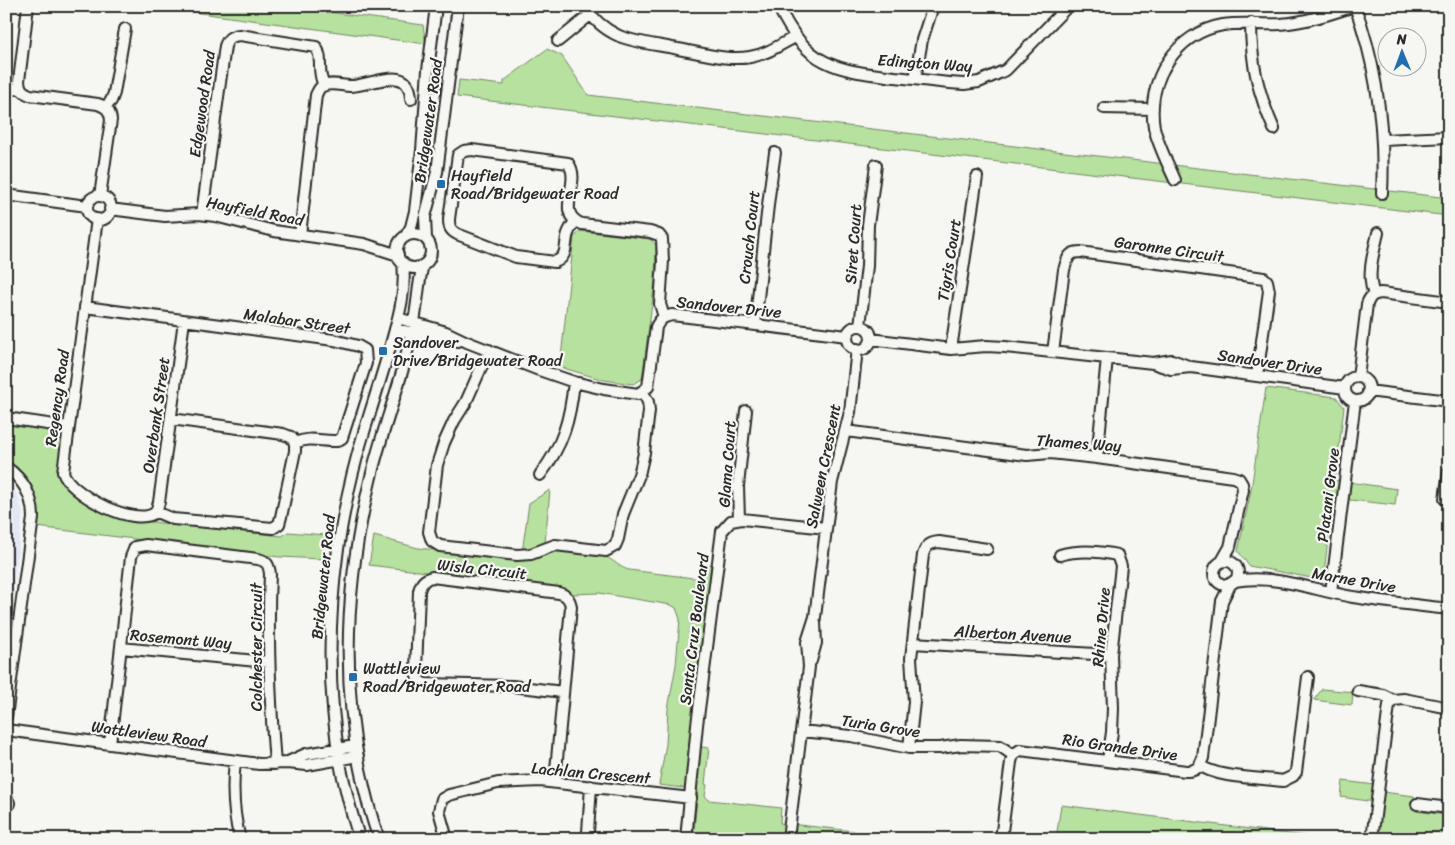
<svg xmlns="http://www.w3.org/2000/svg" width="1455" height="845" viewBox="0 0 1455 845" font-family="Sriracha,sans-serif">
  <rect width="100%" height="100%" fill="#f6f6f2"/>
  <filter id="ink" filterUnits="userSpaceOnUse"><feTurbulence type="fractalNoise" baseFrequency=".02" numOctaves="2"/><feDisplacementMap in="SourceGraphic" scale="10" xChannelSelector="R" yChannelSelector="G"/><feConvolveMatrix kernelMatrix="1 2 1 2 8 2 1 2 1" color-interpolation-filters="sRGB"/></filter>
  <g filter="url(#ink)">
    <path fill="#e3e8f4" d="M6,480L15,490L19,497L23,513L6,645Z"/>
    <path fill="#b7e19e" stroke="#718664" d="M149,6H285L423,25L426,44Z
      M547,49L562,56L588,95L1449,198V216L457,97L459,80L504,85V81Z
      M581,231L650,239L656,245L655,281L642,379L633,384L604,380L560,367L574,237Z
      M1266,388L1336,397L1344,407L1335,480L1397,489L1395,505L1333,498L1324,573L1317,579L1249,566L1238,551L1251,490Z
      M6,422L58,430C67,440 56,459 58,472C60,491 108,514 125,519L282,536L288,532L326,535L322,559L280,557L37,527C40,500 31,476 6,462Z
      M550,490L544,554C556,549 593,552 606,557C615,561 620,568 629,570L702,579L704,564L711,565L689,745L709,748L705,784L707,785L705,796L709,800L781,808L780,823L854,831V839H811L781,835V839H693L698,790L659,785L666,744L668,709L676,665L680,619L676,608L671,605L599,593L573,594L565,589L369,565L374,536L418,548L521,560L529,503Z
      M1322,689L1353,692L1352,705L1314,700Z
      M1343,781L1375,785L1374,802L1341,797Z
      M1383,792L1414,796L1416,811L1446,815L1443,839H1378Z
      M1061,805L1329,839H1056Z"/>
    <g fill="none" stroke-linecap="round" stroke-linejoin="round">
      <g stroke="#2b2b2b" stroke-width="14">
        <path id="minor" d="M28,6L19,81C20,89 22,92 30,95L98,104C107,107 110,111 111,120L100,196
          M585,6C593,20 604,29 619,36C637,43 659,45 678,49C701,53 727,61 750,57C767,54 780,45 795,37
          M778,6C807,66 834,70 895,77C918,79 941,83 964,84L979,82L1006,70L1068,6
          M1355,6C1377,67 1385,128 1382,193
          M1251,23C1251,63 1258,93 1274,129
          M558,41L590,15
          M915,79L922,40L933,6
          M6,91L20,88
          M105,107L111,101L114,93L125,29
          M1104,108L1153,109
          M1383,140L1449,137
          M1175,180C1167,162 1158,145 1154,127C1146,80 1176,33 1223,25C1242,22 1261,25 1280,24C1306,22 1330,14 1354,6
          M6,195L87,206
          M87 208a12 12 0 1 1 24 0a12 12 0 1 1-24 0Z
          M110,209L165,216L199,214L215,216L274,231L364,244L398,255
          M202,214L225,46C228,38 231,36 240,35L316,47C324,59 316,71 324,85
          M97,219L63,472C69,494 136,529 156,512
          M575,221C572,226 568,231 567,237C565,248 567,257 555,262L516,257L457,234C450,230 449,227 449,219L458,155L464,151L472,150L568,163C583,182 553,214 582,224L650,232L659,235L662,239L663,261L660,304L664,317
          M397 251a17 17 0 1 1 34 0a17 17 0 1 1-34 0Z
          M300,235L316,95C318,91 319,87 323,86C331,82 342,86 350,86C372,86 410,62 411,99
          M405,237L411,227L415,211L422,150L428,70L436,6
          M426,238L425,217L437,172L458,6
          M1374,294C1366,276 1374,251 1378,233
          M85,307L334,340L358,346L365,350L366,363L342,438L337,441C321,442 311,436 295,443
          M398,318L446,332L467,342L539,370L574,382L604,389L638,394L648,387L656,327C660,319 663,317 672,315L847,336
          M755,325C762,267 766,210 775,153
          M860,326L867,266L868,225L876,165
          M847 338a12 12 0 1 1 24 0a12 12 0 1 1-24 0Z
          M395,329L435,338L458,341
          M871,339L951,349L986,346L1005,347L1153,363L1172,360L1191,367
          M951,349L977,177
          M489,350L466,402L454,421L444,443L437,465L429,532L432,541L440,546L517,555L531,554L555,545L606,551L615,546L618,539L623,514L639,475L644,453L649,411L648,402L643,392
          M1053,352L1064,270C1067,260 1068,252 1080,252L1264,278L1267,281L1269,291L1257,376
          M1153,363L1171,369L1191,367L1345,388
          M1358,377L1367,304C1370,296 1373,294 1381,293L1449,302
          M1345 389a12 12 0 1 1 24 0a12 12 0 1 1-24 0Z
          M1368,391L1449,401
          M6,418L68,427
          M846,431L1027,455L1050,453L1097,458L1233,477L1239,479L1242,484L1243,490L1230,547L1222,561
          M1097,458L1107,358
          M6,467C24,480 33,496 33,518L6,717
          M540,475C563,445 570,420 574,382
          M1445,499L1449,471
          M156,512L173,519L273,528L279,524L281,517L295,451V443L291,437L283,434L171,419
          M156,512L159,502L184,321
          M739,519L738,486L746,411
          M1060,555C1077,550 1098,551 1117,555L1121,566L1111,655L1113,708L1112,732L1108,761
          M1214 573a12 12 0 1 1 24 0a12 12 0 1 1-24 0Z
          M1234,581C1275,574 1313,590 1353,597C1384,602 1417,605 1449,609
          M1331,592L1355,401
          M913,643L1111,655
          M121,648L268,662
          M811,661L816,643L815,622
          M1358,691L1383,695L1393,700
          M6,730L259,764L287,763L307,765L358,756
          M801,731L851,736L909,748H940L961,745L1000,746L1013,755
          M110,744L131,557L135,547L146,545L258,559C267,561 269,565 270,574C267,638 270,700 275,764
          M909,748L914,702L911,658L923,555C926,546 929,543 939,542L987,549
          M235,761C232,788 233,813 240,839
          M288,762L306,754L355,746
          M1200,765C1215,778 1262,778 1283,781L1293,776L1296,772L1308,677
          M555,781L571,607C570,599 567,595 559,593L432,577C424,579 421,583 419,591L416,671C417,678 418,682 426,684L512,686L563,692
          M6,797L9,803L6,811
          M1417,804L1449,808
          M360,839C352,818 347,795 342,773C320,661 331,541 364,432C374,400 384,369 393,337C400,312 406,289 403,263
          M379,839C371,817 365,793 360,769C341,673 347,576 370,481C379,442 393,404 404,365C407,350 412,336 414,321C418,302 418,283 423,265
          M447,839L439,811L442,799L449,795L498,783L540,781L691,798
          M585,839L588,832L591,786
          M686,839L697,725L722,531L731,521L742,519L826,528
          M788,839L809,667L807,642L815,617L832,482L850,412L857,349
          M1001,839L1011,762L1013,755L1020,750L1186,771C1196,772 1200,766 1203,758L1222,601L1231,583
          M1372,839L1389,705L1393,700L1404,699L1449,708
          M1447,839L1449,823"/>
      </g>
      <use href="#minor" stroke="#f6f6f2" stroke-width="10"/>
    </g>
  </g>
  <g fill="#1f6fb2" stroke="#f6f6f2" stroke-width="2">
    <rect x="436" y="179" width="10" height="10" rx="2.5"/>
    <rect x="378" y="346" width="10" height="10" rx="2.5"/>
    <rect x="348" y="672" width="10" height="10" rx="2.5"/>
  </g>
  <g text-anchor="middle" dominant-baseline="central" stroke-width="4.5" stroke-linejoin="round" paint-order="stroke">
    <g font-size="16" fill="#2b2b2b" stroke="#f6f6f2">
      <text transform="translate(925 63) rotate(4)">Edington Way</text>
      <text transform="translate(202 104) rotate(-82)">Edgewood Road</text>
      <text transform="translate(428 121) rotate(-82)">Bridgewater Road</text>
      <text transform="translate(255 211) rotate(11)">Hayfield Road</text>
      <text transform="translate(749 237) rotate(-84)">Crouch Court</text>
      <text transform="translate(853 244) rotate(-86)">Siret Court</text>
      <text transform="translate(1169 249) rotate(8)">Garonne Circuit</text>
      <text transform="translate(949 260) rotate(-81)">Tigris Court</text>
      <text transform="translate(729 307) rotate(6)">Sandover Drive</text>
      <text transform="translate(297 321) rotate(8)">Malabar Street</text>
      <text transform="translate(1270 362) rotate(8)">Sandover Drive</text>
      <text transform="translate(57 398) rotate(-82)">Regency Road</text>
      <text transform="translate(156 415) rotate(-82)">Overbank Street</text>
      <text transform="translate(1079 443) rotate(4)">Thames Way</text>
      <text transform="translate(727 464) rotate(-86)">Glama Court</text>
      <text transform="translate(823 466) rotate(-79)">Salween Crescent</text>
      <text transform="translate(1328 495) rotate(-83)">Platani Grove</text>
      <text transform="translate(482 569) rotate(6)">Wisla Circuit</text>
      <text transform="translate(323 577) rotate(-84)">Bridgewater Road</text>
      <text transform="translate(1354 580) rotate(10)">Marne Drive</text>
      <text transform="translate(1101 627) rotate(-85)">Rhine Drive</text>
      <text transform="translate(694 629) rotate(-83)">Santa Cruz Boulevard</text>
      <text transform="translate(1013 634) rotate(3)">Alberton Avenue</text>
      <text transform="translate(181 639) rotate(5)">Rosemont Way</text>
      <text transform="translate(256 647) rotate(-90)">Colchester Circuit</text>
      <text transform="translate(881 726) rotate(9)">Turia Grove</text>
      <text transform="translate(149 734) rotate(8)">Wattleview Road</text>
      <text transform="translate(1120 747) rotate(8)">Rio Grande Drive</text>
      <text transform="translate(591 773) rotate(5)">Lachlan Crescent</text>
    </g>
    <g font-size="16" fill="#2b2b2b" stroke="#f6f6f2" text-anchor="start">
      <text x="451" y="175">Hayfield<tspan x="451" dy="18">Road/Bridgewater Road</tspan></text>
      <text x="393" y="342">Sandover<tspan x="393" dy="18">Drive/Bridgewater Road</tspan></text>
      <text x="363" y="668">Wattleview<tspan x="363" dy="18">Road/Bridgewater Road</tspan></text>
    </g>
  </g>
  <rect width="1455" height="845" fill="none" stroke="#f6f6f2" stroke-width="25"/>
  <rect x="12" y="12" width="1430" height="820" fill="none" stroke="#2b2b2b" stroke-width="2" filter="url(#ink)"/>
  <g transform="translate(1402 52) rotate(359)"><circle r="24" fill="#f6f6f2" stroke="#a5a5a2"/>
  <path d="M0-4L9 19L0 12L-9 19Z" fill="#1f6fb2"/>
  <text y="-8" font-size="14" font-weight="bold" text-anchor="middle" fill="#2b2b2b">N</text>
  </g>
</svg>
